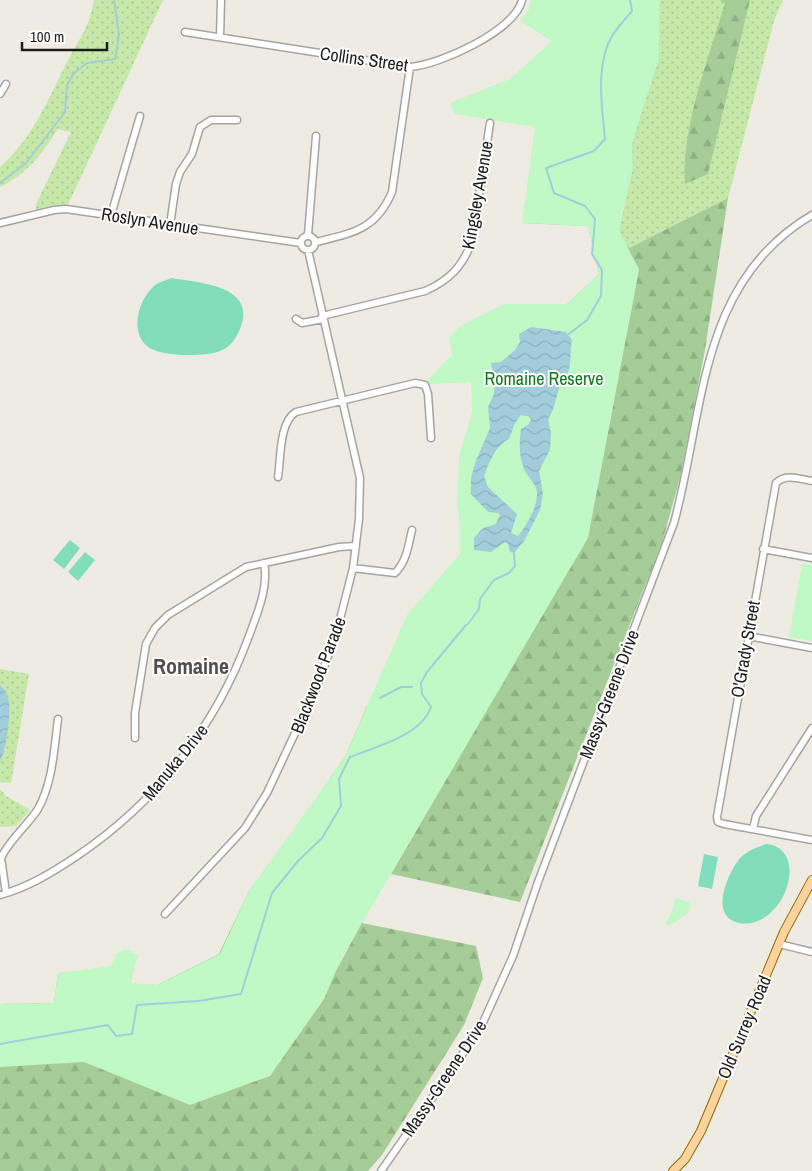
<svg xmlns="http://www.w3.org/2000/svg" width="812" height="1171" viewBox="0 0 812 1171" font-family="'Archivo Narrow',sans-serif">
  <defs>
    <pattern id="grass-dots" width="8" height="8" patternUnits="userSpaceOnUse" patternTransform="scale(1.25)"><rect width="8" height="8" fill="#c6e8a9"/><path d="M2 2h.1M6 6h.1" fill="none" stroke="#aac791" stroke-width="1.8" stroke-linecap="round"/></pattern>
    <pattern id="forest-firs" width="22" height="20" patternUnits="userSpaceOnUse" patternTransform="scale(1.25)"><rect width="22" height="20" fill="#a6cd98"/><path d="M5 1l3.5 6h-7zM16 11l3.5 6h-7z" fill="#8eb083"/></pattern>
    <pattern id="water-waves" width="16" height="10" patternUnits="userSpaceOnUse" patternTransform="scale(1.25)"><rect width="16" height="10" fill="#a4cddc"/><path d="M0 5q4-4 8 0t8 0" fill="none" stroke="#8db0bc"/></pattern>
  </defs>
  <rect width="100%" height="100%" fill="#eeebe3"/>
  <path fill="url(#grass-dots)" d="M94,0H163L66,209L36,214V204L71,132L58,129C42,154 27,174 0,187V167C34,137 48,99 68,60C79,39 91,24 94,0Z
    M660,0H783L774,21L728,198L627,249L619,230L633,167L632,144L659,59Z
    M0,669L29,674L11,783L0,782Z
    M0,789L6,796L30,810L16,826L0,827Z"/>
  <path fill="url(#forest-firs)" fill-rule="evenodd" d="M660,0L659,59L632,144L633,167L610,247L639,269L627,249L728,198L705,350L680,478L662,543L520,902L391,874L476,728L354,929L362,923L476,946L483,978L464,1025L382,1155L368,1171H0V1004L54,1003L58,973L134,968L130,984L157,985L219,954L248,893L286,840L317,825L330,778L345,757L367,706L407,690L567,304L599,274L588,226L522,223ZM360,926L316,1008L327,974Z
    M720,0H750L708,174L685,184C681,128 709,57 725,3Z"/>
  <path fill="#c0f8c6" d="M531,0H660L659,59L632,144L633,167L619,230L639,270L588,538L341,959L324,999L270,1076L190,1105L84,1062L0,1067V1004L54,1003L58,973L111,966L116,954L126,949L138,955L130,983L157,985L220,954L248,893L345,757L407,615L460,554V526L457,502L459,457L472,412L471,382L430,384L426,382L452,355L449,337L462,325L504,304H567L599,274L588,226L522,223L535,127L455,114L450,103L510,79L552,41L520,21L529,9Z
    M802,564L812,565V641L789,637Z
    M675,898L691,903L688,913L669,926L666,923L673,910Z"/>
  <path fill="#82ddbc" d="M172,278C199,283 258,285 240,329C236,338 231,347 220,351C205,357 159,357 147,346C129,331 139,298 155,285C159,282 167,280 172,278Z
    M70,540L80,548L64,569L53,560Z
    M85,552L95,560L78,581L68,572Z
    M766,844C812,848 784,931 739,923C708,917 728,873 740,858C747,851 757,847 766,844Z
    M704,854L718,857L712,889L698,886Z"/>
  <path fill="url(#water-waves)" fill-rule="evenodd" d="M531,327L566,332L572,340C570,348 571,356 570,364C569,374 563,381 559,389C555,400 555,409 548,419L551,433L550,450L539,471L543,494L540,510L524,541L514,553L510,552L508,544L505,542L491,552L474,550V538L483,528L496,524L500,515L498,513L488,512L471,494V478L475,463L490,428L488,407L494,394L495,381L491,363L501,362L515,350L520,342L519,334ZM521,415L528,416L531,419L528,425L521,429C519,443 519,456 524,469C527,477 536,482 537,493C538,506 526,527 518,536L511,533L517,514L488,487L484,476C489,463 495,446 509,439L515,423Z
    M0,685C2,687 6,691 7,694C13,707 6,751 0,762Z"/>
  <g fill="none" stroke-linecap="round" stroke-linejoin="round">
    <path stroke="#a4cddc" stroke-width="2" d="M0,183L26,163L65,112L67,85L74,73L87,63L115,59L119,35L114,0
      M569,334L587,320L601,296L602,270L592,254L595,219L585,206L554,193L546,168L594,151L605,139C602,107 595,65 612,36C618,27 625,19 632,11L630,0
      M468,624L479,609L480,599L494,580L509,573L515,566L514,553
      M380,698L401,687H412
      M0,1044L108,1025L116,1036L132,1034L137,1005L198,1001L241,994L272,893L298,861L322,838L341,806L339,779L350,757C375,747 421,736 431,707L422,694L421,683L427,672L466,625"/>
    <g stroke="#a4a4a4" stroke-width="9">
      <path id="minor" d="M185,32L410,67C439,65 515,31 522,0
        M220,37L221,0
        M0,94L6,84
        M111,215L140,116
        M0,223L54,210L66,209L301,243
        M170,225L176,184L180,172L192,154L200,127L211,120H237
        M308,235L316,136
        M301 243a7 7 0 1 1 14 0a7 7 0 1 1-14 0Z
        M316,242C352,233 376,230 392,192L410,67
        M322,316L425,291C450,280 463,266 472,241L490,123
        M296,319L302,323L323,319
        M278,477C281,458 279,422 296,412L415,383L425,385L428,394L431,438
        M812,481C799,479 786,473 776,483L717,817L718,822L724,824L812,840
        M763,549L812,558
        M353,568L395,573C407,561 408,546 412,530
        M748,636L812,648
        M135,738V713L146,644L155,628L168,615L246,567L339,547L356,546
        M753,829L756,816L812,728
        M6,893L1,858C9,840 27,826 38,809C53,782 54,749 58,719
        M0,895C29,887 53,872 77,856C157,802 216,726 249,636C257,614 269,587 264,563
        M165,914L245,828L267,793L318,684L337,631L353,568L359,519L360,478L308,250
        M779,944L812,952
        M381,1171L480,1029L513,956L538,882L674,523C705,410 698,282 812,215"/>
    </g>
    <g stroke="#946802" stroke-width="10">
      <path id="major" d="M673,1171L685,1159L701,1131L784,932L812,880"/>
    </g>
    <use href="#minor" stroke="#fff" stroke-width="6"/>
    <use href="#major" stroke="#fad49c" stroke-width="8"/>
  </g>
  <g text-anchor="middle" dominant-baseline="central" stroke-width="4" stroke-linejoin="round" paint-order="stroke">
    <g font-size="18" fill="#1d1d1d" stroke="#fff">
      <text transform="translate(364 59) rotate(8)">Collins Street</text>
      <text transform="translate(477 195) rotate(-80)">Kingsley Avenue</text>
      <text transform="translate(150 221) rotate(9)">Roslyn Avenue</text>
      <text transform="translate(745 649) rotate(-80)">O'Grady Street</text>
      <text transform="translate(318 675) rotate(-69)">Blackwood Parade</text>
      <text transform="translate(609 694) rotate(-69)">Massy-Greene Drive</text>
      <text transform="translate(175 762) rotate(-51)">Manuka Drive</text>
      <text transform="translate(744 1027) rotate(-67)">Old Surrey Road</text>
      <text transform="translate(444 1078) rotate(-56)">Massy-Greene Drive</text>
    </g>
    <g font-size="18" fill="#0d7a19" stroke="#fff">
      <text x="544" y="378">Romaine Reserve</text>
    </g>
    <g font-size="22" font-weight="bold" fill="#505050" stroke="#fff">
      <text x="191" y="666">Romaine</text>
    </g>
  </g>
  <path d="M22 42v8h85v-8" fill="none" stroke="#1d1d1d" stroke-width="2.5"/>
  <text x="30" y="42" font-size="15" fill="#1d1d1d" stroke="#ffffff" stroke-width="4" paint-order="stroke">100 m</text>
</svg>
